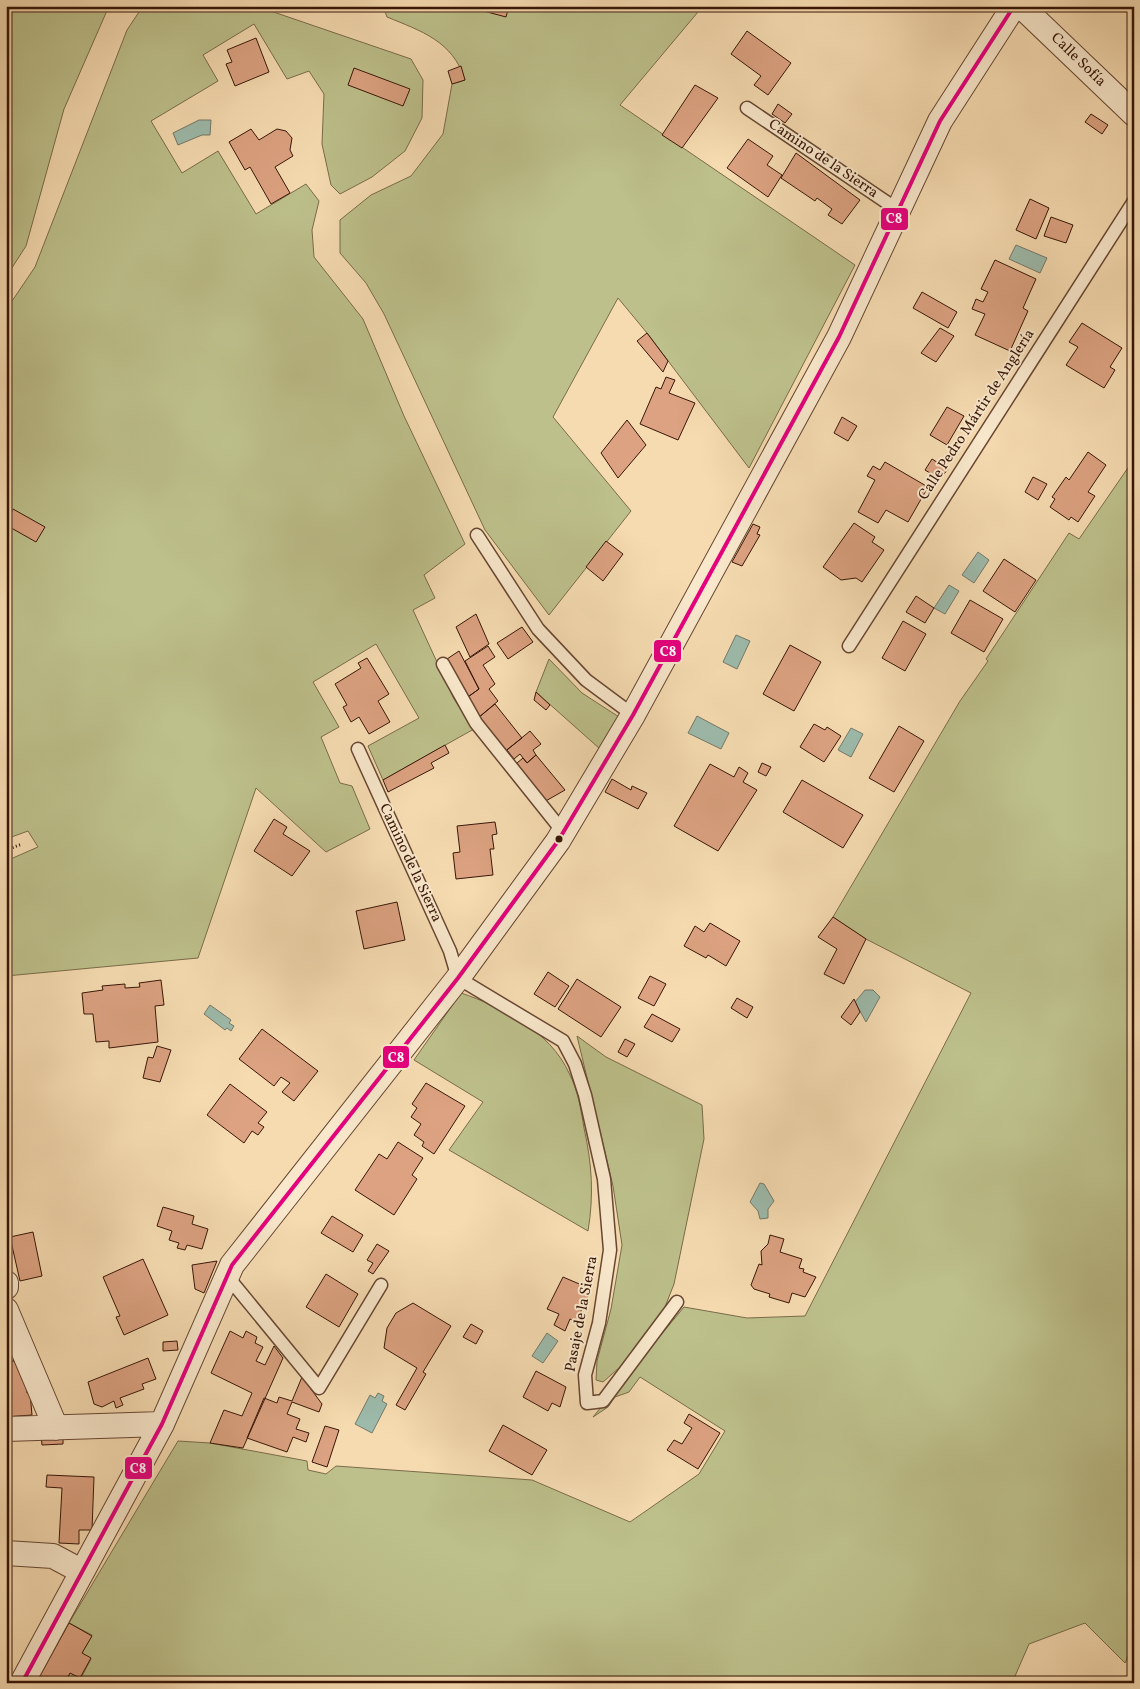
<svg xmlns="http://www.w3.org/2000/svg" width="1140" height="1689" viewBox="0 0 1140 1689" font-family="Vollkorn,serif">
  <rect width="100%" height="100%" fill="#f6dbb1"/>
  <filter id="stains"><feTurbulence type="fractalNoise" baseFrequency=".004" numOctaves="4"/><feColorMatrix values="0 0 0 0 .2 0 0 0 0 .09 0 0 0 0 .02 0 0 0 .5 -.17"/></filter>
  <radialGradient id="worn" r=".72"><stop offset=".6" stop-color="#630" stop-opacity="0"/><stop offset="1" stop-color="#630" stop-opacity=".3"/></radialGradient>
  <path fill="#bdc08b" stroke="#7a6b49" d="M6,6H109L64,109L26,246L6,277Z
    M143,6H256L411,59L423,80L422,118L405,151L372,177L340,194L331,185L322,144L324,94L309,71L287,79L254,24L203,55L218,81L151,121L182,173L218,151L256,214L306,184L319,201L312,230L314,257L363,319L404,416L465,544L424,575L435,598L413,610L454,699L474,729L383,780L368,746L419,718L376,644L313,682L339,727L321,737L340,783L352,786L370,829L326,852L256,788L198,958L6,976V861L38,847L28,831L6,839V310L35,267L127,30Z
    M383,6H703L620,105L855,265L749,468L647,333L618,298L553,417L631,511L549,615L485,530L384,314L366,283L340,253V220L371,195L411,176L443,134L452,84L465,80C453,41 421,31 387,17Z
    M1134,459V1470L1130,1492L1134,1573V1642L1125,1663L1085,1623L1029,1644L1012,1683H65L70,1673L81,1678L91,1659L82,1653L92,1635L69,1623L178,1441L210,1443L307,1461L308,1470L326,1474L336,1466L532,1480L630,1522L699,1474L725,1431L640,1377L629,1392L615,1397L608,1407L593,1417L684,1307L747,1318L805,1316L971,993L866,939L833,917L960,701L988,661L986,659L1069,533L1079,539Z
    M549,659L582,693L619,717L600,749L536,692Z
    M461,993C502,1007 550,1031 569,1073C578,1090 581,1110 584,1128C592,1164 594,1195 588,1231L449,1150L483,1102L414,1060Z
    M577,1036L606,1057L702,1105L704,1139L674,1284L663,1312L620,1367L603,1382L596,1380L597,1361L611,1309L622,1245L613,1186Z"/>
  <path fill="#9dbbac" stroke="#75796a" d="M199,120H211L210,135H202L178,145L173,133Z
    M1016,245L1047,258L1040,273L1009,259Z
    M978,552L989,560L974,583L962,575Z
    M949,585L959,591L945,614L934,608Z
    M736,635L750,641L737,669L723,662Z
    M697,716L729,733L721,749L688,733Z
    M851,728L863,734L851,757L838,750Z
    M865,990H873L880,997L866,1022L855,1002Z
    M210,1005L231,1020L229,1023L234,1026L231,1031L227,1028L225,1030L204,1014Z
    M760,1183L764,1184L774,1201L768,1209V1218L760,1219L758,1211L750,1202Z
    M547,1333L558,1341L543,1363L532,1356Z
    M378,1393L384,1396L382,1401L387,1404L372,1433L355,1424L370,1395L375,1398Z"/>
  <path fill="#dca281" stroke="#381607" d="M477,6H509L506,17L476,9Z
    M747,31L791,63L768,95L754,85L761,76L731,54Z
    M256,38L269,72L235,86L226,64L232,62L227,50Z
    M461,66L465,80L452,84L448,71Z
    M354,68L410,89L403,106L348,85Z
    M695,85L718,98L682,148L662,135Z
    M778,104L792,114L785,123L772,114Z
    M1091,114L1108,125L1102,134L1085,122Z
    M251,129L259,140L277,129L286,131L292,138L290,150L293,156L275,167L290,193L271,204L250,167L245,170L229,142Z
    M748,139L773,156L767,165L782,175L768,197L727,168Z
    M796,153L860,200L842,224L828,215L832,209L817,198L815,201L781,178Z
    M1030,199L1049,208L1036,239L1016,230Z
    M1051,217L1073,225L1066,243L1044,236Z
    M995,260L1036,279L1023,308L1028,311L1010,351L975,335L985,314L972,309L976,299L983,302L988,292L981,289Z
    M922,292L957,312L948,328L913,308Z
    M1082,323L1122,348L1110,367L1115,370L1104,388L1066,365L1078,347L1069,342Z
    M940,328L954,336L936,362L921,353Z
    M647,333L668,361L663,372L637,341Z
    M666,377L675,380L669,393L695,403L678,440L640,424L656,387L661,389Z
    M947,407L964,416L947,445L930,435Z
    M842,417L857,426L848,441L834,433Z
    M627,420L646,445L618,478L601,453Z
    M1088,452L1106,465L1088,492L1095,496L1078,522L1071,517L1069,520L1050,507L1055,499L1052,497L1066,477L1069,480Z
    M932,459L948,469L940,479L925,470Z
    M885,462L928,487L908,522L886,510L878,523L858,512L875,480L867,476L873,466L880,470Z
    M1033,477L1047,484L1038,500L1025,492Z
    M13,509L45,527L36,542L6,525Z
    M854,523L875,537L872,542L884,550L862,582L856,578L841,580L823,567Z
    M753,524L760,527L757,534L760,535L742,566L732,562Z
    M606,541L623,554L603,581L586,567Z
    M1004,559L1036,580L1015,612L983,591Z
    M916,596L934,608L925,623L906,612Z
    M970,600L1003,619L984,652L951,633Z
    M476,614L489,644L470,657L456,627Z
    M903,621L926,634L905,671L882,658Z
    M522,627L533,642L508,659L497,643Z
    M790,645L821,662L794,711L763,694Z
    M488,646L495,657L483,665L495,684L489,689L498,701L478,718L465,699L479,689L465,661Z
    M459,651L479,689L465,699L459,683L447,659Z
    M367,658L389,694L378,701L390,722L369,734L359,717L351,722L343,707L347,705L335,684L361,668L358,663Z
    M536,692L550,705L546,710L534,700Z
    M495,704L522,738L504,752L478,718Z
    M814,724L825,730L827,727L841,736L824,762L800,747Z
    M899,726L924,741L894,792L869,778Z
    M530,731L541,744L533,750L536,755L527,763L520,754L514,759L507,750Z
    M445,745L449,753L431,763L434,768L388,792L383,780Z
    M536,755L565,790L544,802L517,763L523,758L527,763Z
    M762,763L771,767L766,776L758,772Z
    M710,764L734,777L739,767L748,773L743,782L757,790L718,851L674,826Z
    M612,779L631,790L632,786L647,793L638,809L605,792Z
    M802,780L863,815L843,848L783,812Z
    M274,819L287,827L283,834L310,851L292,876L254,851Z
    M495,822L497,834L492,835L494,849H490L493,875L456,879L453,853L460,852L457,826Z
    M397,902L405,940L364,949L356,911Z
    M833,917L866,939L844,984L824,974L837,949L818,937Z
    M710,923L740,941L726,966L708,955L706,958L684,946L695,926L704,932Z
    M548,972L569,986L555,1007L534,994Z
    M650,976L666,984L654,1006L638,998Z
    M577,979L621,1007L601,1037L558,1009Z
    M161,980L164,1005L155,1006L158,1042L109,1048V1041L96,1042L93,1014H84L82,993L103,990L102,986L125,984V988L140,987L139,983Z
    M737,998L753,1007L747,1018L731,1008Z
    M854,999L860,1012L851,1025L841,1017Z
    M652,1014L680,1029L672,1042L644,1027Z
    M262,1029L318,1071L294,1101L282,1092L290,1083L281,1077L274,1086L239,1059Z
    M625,1039L635,1044L627,1057L618,1052Z
    M157,1046L171,1050L160,1082L143,1078L148,1057L153,1058Z
    M426,1083L465,1106L434,1154L422,1146L424,1142L414,1135L421,1124L411,1117L417,1108L412,1104Z
    M230,1084L267,1112L258,1123L264,1127L258,1135L252,1131L244,1143L207,1115Z
    M398,1142L423,1158L412,1175L417,1179L394,1215L355,1190L379,1154L387,1159Z
    M163,1207L194,1216L192,1224L208,1229L202,1249L187,1245L185,1250L177,1248L179,1243L169,1240L172,1231L157,1226Z
    M332,1216L363,1235L353,1252L321,1233Z
    M33,1232L42,1276L20,1281L10,1237Z
    M770,1235L784,1239L780,1252L802,1259L799,1268L804,1269L803,1272L816,1277L805,1297L792,1293L789,1303L769,1297L770,1294L754,1289L751,1285L759,1264L762,1265L761,1251L768,1244Z
    M377,1244L389,1251L373,1274L368,1271L373,1263L367,1260Z
    M143,1259L168,1315L124,1335L116,1317L120,1316L103,1277Z
    M217,1261L204,1293L195,1289L192,1265Z
    M326,1274L358,1294L339,1327L306,1307Z
    M563,1277L591,1289L576,1322L570,1319L565,1331L554,1325L559,1314L547,1309Z
    M413,1303L451,1326L423,1372L426,1374L405,1410L396,1405L417,1368L384,1348L387,1328L396,1313Z
    M471,1324L483,1331L476,1344L463,1337Z
    M230,1331L243,1338L246,1331L257,1337L255,1343L263,1347L256,1361L265,1365L274,1346L283,1358L243,1448L210,1443L224,1410L242,1416L252,1393L211,1373Z
    M6,1335L20,1360L6,1362Z
    M177,1341L178,1350L163,1351V1342Z
    M148,1358L156,1379L142,1384L144,1389L120,1398L123,1405L116,1408L114,1401L102,1407L94,1404L88,1382Z
    M20,1360L26,1377L27,1393H30L32,1415L6,1417V1362Z
    M536,1371L566,1387L560,1407L552,1403L548,1411L523,1397Z
    M302,1377L322,1404L319,1412L292,1402L287,1414L300,1419L296,1429L309,1433L306,1442L293,1437L287,1452L247,1438L264,1398L277,1403L279,1397L292,1401Z
    M689,1414L720,1433L698,1469L667,1450L674,1440L682,1444L692,1428L684,1423Z
    M503,1425L547,1450L532,1475L489,1451Z
    M325,1426L339,1430L327,1467L312,1462Z
    M41,1435H63V1444L42,1445Z
    M47,1475L94,1477L92,1530H79V1544L59,1543L62,1488L46,1487Z
    M69,1623L92,1636L82,1653L91,1658L80,1678L70,1673L65,1683H36Z"/>
  <g fill="none" stroke-linecap="round" stroke-linejoin="round">
    <g stroke="#684732" stroke-width="15">
      <path id="lane" d="M747,108L898,210
        M477,535L538,629L586,680L633,715
        M849,646L1134,201
        M443,664L476,723L564,833
        M358,749L450,951L458,978L563,1041L575,1064L585,1095L604,1179L610,1250L599,1323L585,1375L587,1403L603,1401L677,1302
        M227,1276L319,1388L381,1285"/>
    </g>
    <g stroke="#684732" stroke-width="26">
      <path id="street" d="M1021,6L1134,114
        M6,1283V1287
        M6,1310L56,1428
        M6,1429L162,1424
        M6,1553L53,1556L81,1571
        M22,1683L162,1424L232,1265L458,978L558,841L633,715L839,337L940,121L1014,6"/>
    </g>
    <path stroke="#381607" stroke-width="3" stroke-dasharray="1 2.5" stroke-linecap="butt" d="M6,850L22,844"/>
    <use href="#lane" stroke="#f9e8cc" stroke-width="12"/>
    <use href="#street" stroke="#f9e8cc" stroke-width="24"/>
    <g stroke="#f9e8cc" stroke-width="8">
      <path id="bus-1" d="M22,1683L162,1424L232,1265L458,978L558,841L633,715L839,337L940,121L1014,6"/>
    </g>
    <use href="#bus-1" stroke="#e5007d" stroke-width="4"/>
  </g>
  <circle fill="#381607" stroke="#f9e8cc" stroke-width="2" cx="559" cy="839" r="4.5"/>
  <g text-anchor="middle" dominant-baseline="central" stroke-width="4" stroke-linejoin="round" paint-order="stroke">
    <g font-size="15" fill="#381607" stroke="#f9e8cc">
      <text transform="translate(1078 60) rotate(44)">Calle Sofía</text>
      <text transform="translate(823 159) rotate(34)">Camino de la Sierra</text>
      <text transform="translate(977 415) rotate(-57)">Calle Pedro Mártir de Anglería</text>
      <text transform="translate(410 863) rotate(65)">Camino de la Sierra</text>
      <text transform="translate(582 1314) rotate(-79)">Pasaje de la Sierra</text>
    </g>
  </g>
  <g stroke="#f9e8cc" stroke-width="2">
    <rect x="880" y="207" width="29" height="24" rx="5" fill="#e5007d"/>
    <rect x="653" y="639" width="29" height="24" rx="5" fill="#e5007d"/>
    <rect x="382" y="1045" width="28" height="24" rx="5" fill="#e5007d"/>
    <rect x="124" y="1456" width="29" height="24" rx="5" fill="#e5007d"/>
  </g>
  <g font-size="14" text-anchor="middle" font-weight="bold" fill="#fff">
    <text x="894" y="223">C8</text>
    <text x="668" y="656">C8</text>
    <text x="396" y="1062">C8</text>
    <text x="138" y="1473">C8</text>
  </g>
  <rect width="1140" height="1689" fill="none" stroke="#f6dbb1" stroke-width="25"/>
  <rect x="8" y="8" width="1125" height="1674" fill="none" stroke="#381607" stroke-width="2.5"/>
  <rect x="12" y="12" width="1115" height="1664" fill="none" stroke="#381607"/>
  <rect width="100%" height="100%" filter="url(#stains)"/>
  <rect width="100%" height="100%" fill="url(#worn)"/>
</svg>
